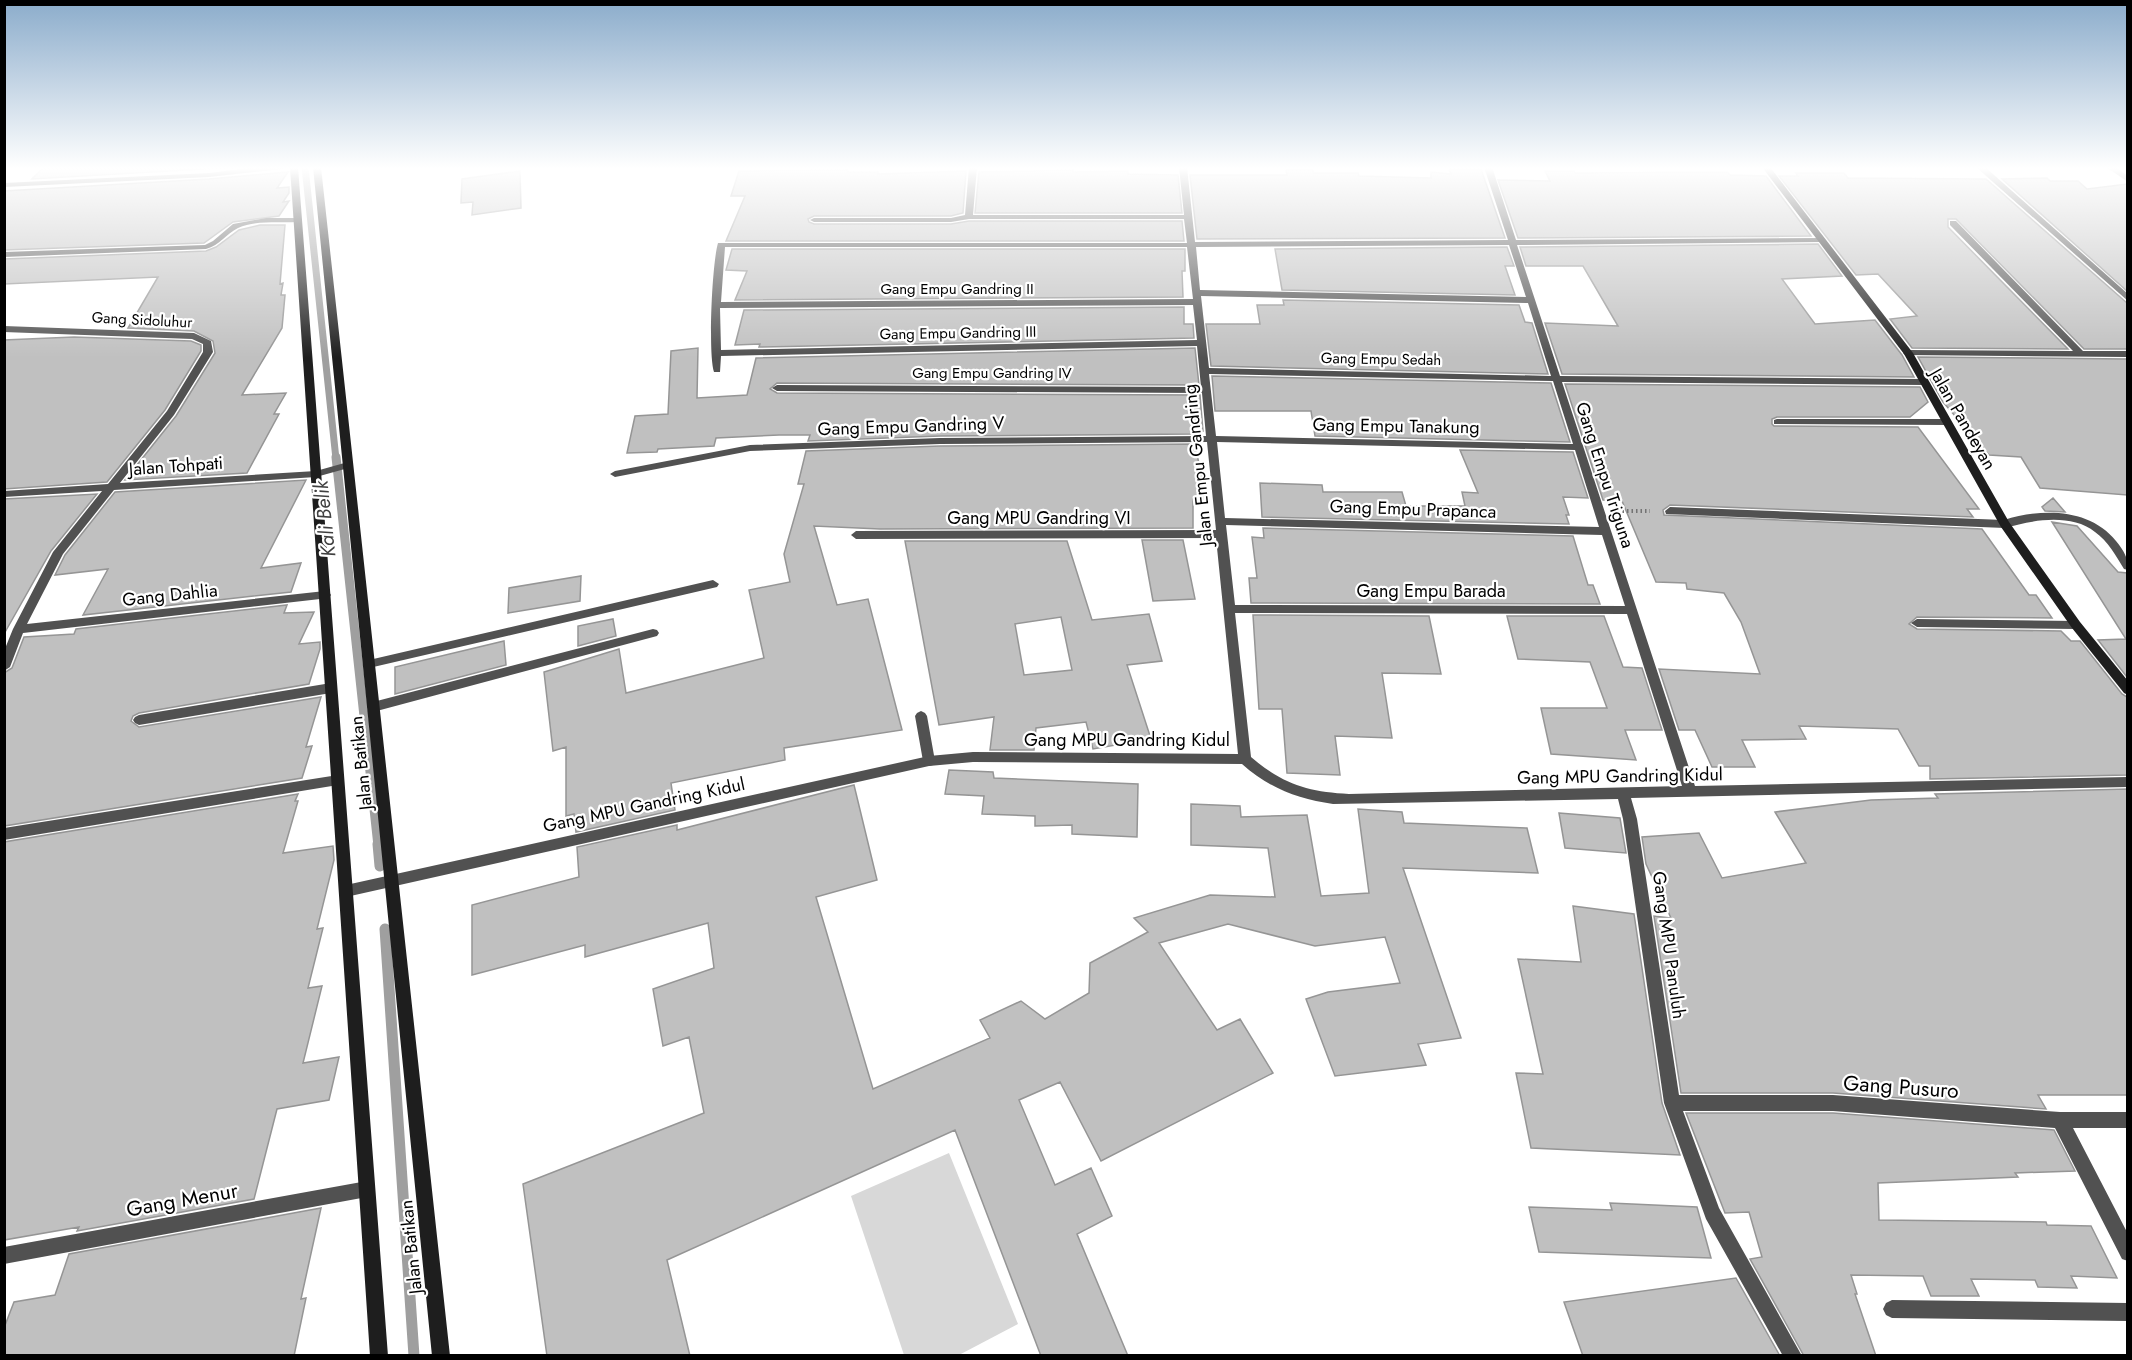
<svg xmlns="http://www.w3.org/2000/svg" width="2132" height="1360" viewBox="0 0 2132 1360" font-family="Jost,sans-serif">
  <rect width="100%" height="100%" fill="#fff"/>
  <path fill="#d8d8d8" d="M949,1153L1018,1324L959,1355H904L851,1196Z"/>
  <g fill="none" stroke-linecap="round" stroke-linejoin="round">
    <path stroke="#9f9f9f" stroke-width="7" d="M305,167L336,459"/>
    <path stroke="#9f9f9f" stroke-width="9" d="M336,457L378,846"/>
    <path stroke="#9f9f9f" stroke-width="11" d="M378,844L380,866
      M385,929L414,1356"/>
  </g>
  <path fill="#c0c0c0" stroke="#959595" stroke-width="1.5" fill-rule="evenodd" d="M44,167H238L32,179Z
    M1449,169H1481L1505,238L1197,239L1190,175H1287L1286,170H1313V173H1358L1359,176L1431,178V172L1451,174Z
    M848,170V172H878V174L966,171L963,213L951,216H814L808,219L809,222L814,224H951L969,221H1182L1184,241H726L745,196H731L739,171Z
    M1073,170V172L1128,171V174L1178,175L1182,213H975L979,172Z
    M520,171L521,208L472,215L473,202L461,203L462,179Z
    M1545,171H1574L1575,173L1727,172L1730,175L1766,176L1811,236L1518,238L1498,180L1550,181Z
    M288,172L277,188L289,187V193L283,202L289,201L279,216L233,222L204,243L4,250V191L209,179Z
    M1796,173H1844L1848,178L1986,179L2127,303V349H2084L1956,219H1948V227L2068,349L1912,348L1890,319L1917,316L1878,274L1856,275L1779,176H1798Z
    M2047,178L2050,181H2078L2087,189L2127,184V291L2002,179Z
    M260,225H285L280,284L283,283L281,295H285L282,328L242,395L286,393L274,414H279L247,473L125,480L176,416L215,353L213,341L194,331L128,328L158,277L4,284V259L206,251L216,247L239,230Z
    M1818,244L1842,276L1782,279L1815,324L1875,320L1902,355L1914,377L1562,374L1545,323L1618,326L1583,266H1526L1520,247Z
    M1507,247L1514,266H1505L1515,295L1282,290L1275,249Z
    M732,249H1185V271H1182L1183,297L735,300L747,271L726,270Z
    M1283,300L1519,305L1525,322L1532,323L1548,374L1211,366L1206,324H1260L1257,305H1284Z
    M1184,307V324H1193L1194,338L759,347L760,344L735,345L744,310Z
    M74,337L191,341L201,345V351L165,410L107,482L4,489V340Z
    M698,348L697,398L747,395L756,358L1195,348L1199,385L777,383L770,389L777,393L1200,395L1203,431L1191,432L1192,434L940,436L808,441L810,435H779L716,438L714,446L658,449L657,452L627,453L635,416L668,414L671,351Z
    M1918,357L2127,359V495L2040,488L2021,457L1989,455L1943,402Z
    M1212,376L1551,383L1570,442L1315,436L1311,411H1215Z
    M1565,384L1920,387L1928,402L1910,417H1777L1772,419V424L1774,426L1918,427L1979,509H1967L1973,517L1670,505L1663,510L1664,515L1982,529L2029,595H2036L2052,618L1917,617L1909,624L1917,629L2061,631L2071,641H2080L2122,694L2127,697V775L1930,779V766H1919L1898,729L1799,726L1806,739L1742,740L1755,767H1712L1695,730H1679L1659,669L1760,674L1741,622L1724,593L1687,589L1686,583L1656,582L1622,501L1603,500Z
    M1194,444L1209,501L1193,499V528L880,529L814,526L837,605L868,599L902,730L784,748L785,760L671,783L675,810L576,832L574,814L566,816V747L553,751L544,672L619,649L626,693L764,658L749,590L790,582L784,554L804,484H798L806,451L940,446Z
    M1460,450L1573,452L1588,498L1563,497L1569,515H1566L1569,524L1262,517L1260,483L1322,485L1323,492H1402L1406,506H1465L1462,492L1478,493Z
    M306,480L261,568L301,563L291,592L83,615L108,569L55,575L65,555L115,492Z
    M97,494L51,551L4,634V499Z
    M2053,498L2065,512L2045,511L2042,507Z
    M2052,522L2077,526L2118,572L2127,573V677L2098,640L2126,639Z
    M1263,528L1573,536L1588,585H1593L1600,604L1251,603L1249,578H1257L1252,537L1264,538Z
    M1142,540H1183L1195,599L1153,601Z
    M905,541H1067L1092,620L1149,614L1162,661L1127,665L1151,739L1093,749L1086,722L1036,728L1034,750H990L994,717L939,725ZM1061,617L1072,670L1024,675L1015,624Z
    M581,576L580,601L508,613L509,588Z
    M287,605L284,613L314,612L299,644L320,642V649L309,684L139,713L133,716L131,721L139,727L321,697L306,747L312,746L302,778L4,826V673L12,668L24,637L74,634L76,629Z
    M1253,615L1429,616L1441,674L1382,673L1392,738L1335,736L1340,775L1287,773L1282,709H1259Z
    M1507,616H1604L1623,667L1642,668L1662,730H1625L1636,760L1551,754L1541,708H1607L1590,662L1518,659Z
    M613,619L616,636L578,646V626Z
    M504,641L506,665L395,694V667Z
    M949,770L993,772L994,778L1138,784L1137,837L1072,834V825L1035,826V816L982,814L984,796L945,794Z
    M854,785L877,880L816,897L873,1089L990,1038L980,1020L1021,1001L1045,1019L1089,993L1090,963L1148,932L1134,918L1210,895L1275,897L1268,848L1191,845V804L1240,806L1241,817L1307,815L1321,896L1369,893L1358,809L1402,812L1404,823L1527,828L1538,873L1403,868L1461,1038L1418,1044L1426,1065L1335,1076L1306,999L1328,992L1400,983L1385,937L1315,946L1228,924L1159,943L1217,1030L1240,1019L1273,1073L1101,1161L1060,1082L1019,1100L1055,1185L1091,1168L1112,1216L1077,1234L1128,1356H1041L955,1130L667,1260L690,1356H547L523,1184L704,1113L689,1037L663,1046L653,989L714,968L708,923L585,957V945L472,975V905L579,877L577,847L677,825V830Z
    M2127,789V1095H2038L2046,1109L1833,1093H1681L1654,916L1671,918L1646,864L1642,837L1699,833L1722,878L1806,863L1775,812L1871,800L1938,798L1935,794Z
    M298,794L295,801H298L283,853L333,846L334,860L317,929L323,928L308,988L322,986L303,1063L339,1057L329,1100L277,1109L254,1199L77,1231L79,1227L4,1240V842Z
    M1559,813L1620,818L1626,853L1565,848Z
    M1573,906L1634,914L1662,1103L1680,1155L1531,1148L1516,1073L1543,1074L1518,959L1581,962Z
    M1686,1113H1833L2054,1130L2075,1171L2015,1173L2018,1177L1878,1183L1879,1220L2046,1222L2047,1225L2091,1226L2117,1278L2071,1276L2077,1288L2038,1287L2035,1280L1971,1279L1979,1296H1931L1923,1276L1851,1275L1857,1294H1855L1876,1356H1804L1750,1259L1762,1257L1749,1212L1725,1213Z
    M1610,1203L1697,1207L1711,1258L1539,1252L1529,1207L1612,1210Z
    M321,1208L301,1299L306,1298L294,1356H4V1328L14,1302L55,1295L69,1254Z
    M1736,1278L1780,1356H1583L1564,1302Z"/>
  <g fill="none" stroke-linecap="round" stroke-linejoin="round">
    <path stroke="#737373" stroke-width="4" stroke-dasharray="1.5 3" stroke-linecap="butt" d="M1618,511H1650"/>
    <path fill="#515151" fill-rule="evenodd" d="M1777,419H1945L1950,422L1945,425L1774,424V420Z
      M921,711L925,713L927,716L935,761L933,765L929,766L925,765L923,761L915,716L917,713Z"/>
    <path fill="#515151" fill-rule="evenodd" d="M259,167H286L282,169L209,177L4,187V183L209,173Z
      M969,167H977L973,215H1184L1179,167H1187L1195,242L1508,240L1484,167H1492L1516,240L1823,238V242H1820L1517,245L1560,376L1923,379L1928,382L1923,385L1562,382L1695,786L2128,777V787L1631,798L1637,819L1679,1095H1833L2060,1112H2128V1128H2073L2128,1234V1261L2122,1259L2055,1128L1833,1111H1683L1719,1208L1802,1356H1783L1706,1219L1664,1103L1623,819L1618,799L1333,804C1298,799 1269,788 1242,764L973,762L929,766L346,897L341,895L339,891L341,887L346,885L929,756L973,752L1238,754L1216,538L856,539L851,535L856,531L1216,530L1207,442L940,444L750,451L615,477L610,474L615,471L750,445L940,438L1206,436L1202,393L777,391L772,388L777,385L1201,387L1197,346L721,356L720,372H714C708,354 712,263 718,243H1187L1184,219H969L951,222H814L810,220L814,218H951L965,215ZM1509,245L1526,297L1200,290L1196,247ZM725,247H1187L1193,299L721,302ZM1201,296L1528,303L1551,376L1209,368ZM1193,305L1197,340L721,350L720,308ZM1209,374L1553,381L1573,444L1216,436ZM1217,442L1575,450L1599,527L1225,518ZM1226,525L1602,535L1625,606L1235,605ZM1235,613L1627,614L1682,786L1349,794C1308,792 1282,784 1251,757Z
      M1976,167H1985L2128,294V301Z
      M2106,167H2115L2128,176V182Z
      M266,218H297L301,220L297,222C278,223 256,220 238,228C226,234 220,245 206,249L4,257V252L205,245L213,241L233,224Z
      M1950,221H1956L2083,351H2128V357L1905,355L1903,353L1908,350L2073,351L1950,225Z
      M4,326L194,333L211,341L213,352L174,415L120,483L316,471L348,462L353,465L352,467L316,477L114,490L63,554L27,624L325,591L329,592L331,595L329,598L23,633L10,667L4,671V651L13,629L53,552L102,491L4,497V491L108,484L167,411L203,352V344L192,339L4,332Z
      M1670,507L2004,520C2041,508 2090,508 2116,541C2124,551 2128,557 2128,570L2124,569C2116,556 2108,541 2095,532C2071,513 2032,520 2005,528L1666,514L1665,511Z
      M713,580L719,584L717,587L369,668L363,664L369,660Z
      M1917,619L2076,621L2082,625L2076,629L1917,627L1911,623Z
      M653,629L657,630L659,633L657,636L373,712L369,710L367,707L369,704L373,702Z
      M331,683L335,685L337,688L335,691L331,693L139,725L135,723L133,720L135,717L139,715Z
      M338,775L343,776L344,780L343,784L338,785L4,840V828Z
      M367,1181L373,1183L375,1189L373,1195L367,1197L4,1264V1247Z
      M1892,1300L2128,1303V1321L1892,1318L1886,1315L1883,1309L1886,1303Z"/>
    <path fill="#1e1e1e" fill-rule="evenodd" d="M290,167H298L388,1356H370Z
      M313,167H321L450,1356H432Z
      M1762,167H1770L1913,353L2009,522L2080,622L2128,681V695L2124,693L2072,628L2001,527L1904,354Z"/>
  </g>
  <linearGradient id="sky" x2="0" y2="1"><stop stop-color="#8baccb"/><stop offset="0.47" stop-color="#fff"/><stop offset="1" stop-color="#fff" stop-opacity="0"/></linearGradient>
  <rect width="2132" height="358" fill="url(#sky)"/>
  <g text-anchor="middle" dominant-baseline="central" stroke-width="4.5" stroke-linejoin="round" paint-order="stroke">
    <g font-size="15" fill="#000" stroke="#fff">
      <text x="957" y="289">Gang Empu Gandring II</text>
      <text transform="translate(142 320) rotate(3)">Gang Sidoluhur</text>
      <text transform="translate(958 333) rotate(-1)">Gang Empu Gandring III</text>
      <text transform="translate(1381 359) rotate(1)">Gang Empu Sedah</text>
      <text x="992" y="373">Gang Empu Gandring IV</text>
    </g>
    <g font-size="18" fill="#000" stroke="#fff">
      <text transform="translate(1963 419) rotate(60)">Jalan Pandeyan</text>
      <text transform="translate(911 426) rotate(-2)">Gang Empu Gandring V</text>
      <text transform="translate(1396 426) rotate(1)">Gang Empu Tanakung</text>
      <text transform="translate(1198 465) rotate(-96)">Jalan Empu Gandring</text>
      <text transform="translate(176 466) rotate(-4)">Jalan Tohpati</text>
      <text transform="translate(1605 475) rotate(72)">Gang Empu Triguna</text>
      <text transform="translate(1413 509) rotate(2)">Gang Empu Prapanca</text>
      <text x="1039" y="518">Gang MPU Gandring VI</text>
      <text x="1431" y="591">Gang Empu Barada</text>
      <text transform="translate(170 595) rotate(-6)">Gang Dahlia</text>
      <text x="1127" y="740">Gang MPU Gandring Kidul</text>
      <text transform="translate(361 763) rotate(-96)">Jalan Batikan</text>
      <text transform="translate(1620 776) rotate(-1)">Gang MPU Gandring Kidul</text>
      <text transform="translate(644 805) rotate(-12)">Gang MPU Gandring Kidul</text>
      <text transform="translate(1669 945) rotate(82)">Gang MPU Panuluh</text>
      <text transform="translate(411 1247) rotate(-96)">Jalan Batikan</text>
    </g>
    <g font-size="20" font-style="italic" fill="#404040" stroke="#fff">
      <text transform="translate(325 519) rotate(-96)">Kali Belik</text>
    </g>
    <g font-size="21" fill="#000" stroke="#fff">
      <text transform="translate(1901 1087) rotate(4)">Gang Pusuro</text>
      <text transform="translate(182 1200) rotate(-10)">Gang Menur</text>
    </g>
  </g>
  <rect width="2132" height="1360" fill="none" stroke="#000000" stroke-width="12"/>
</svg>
